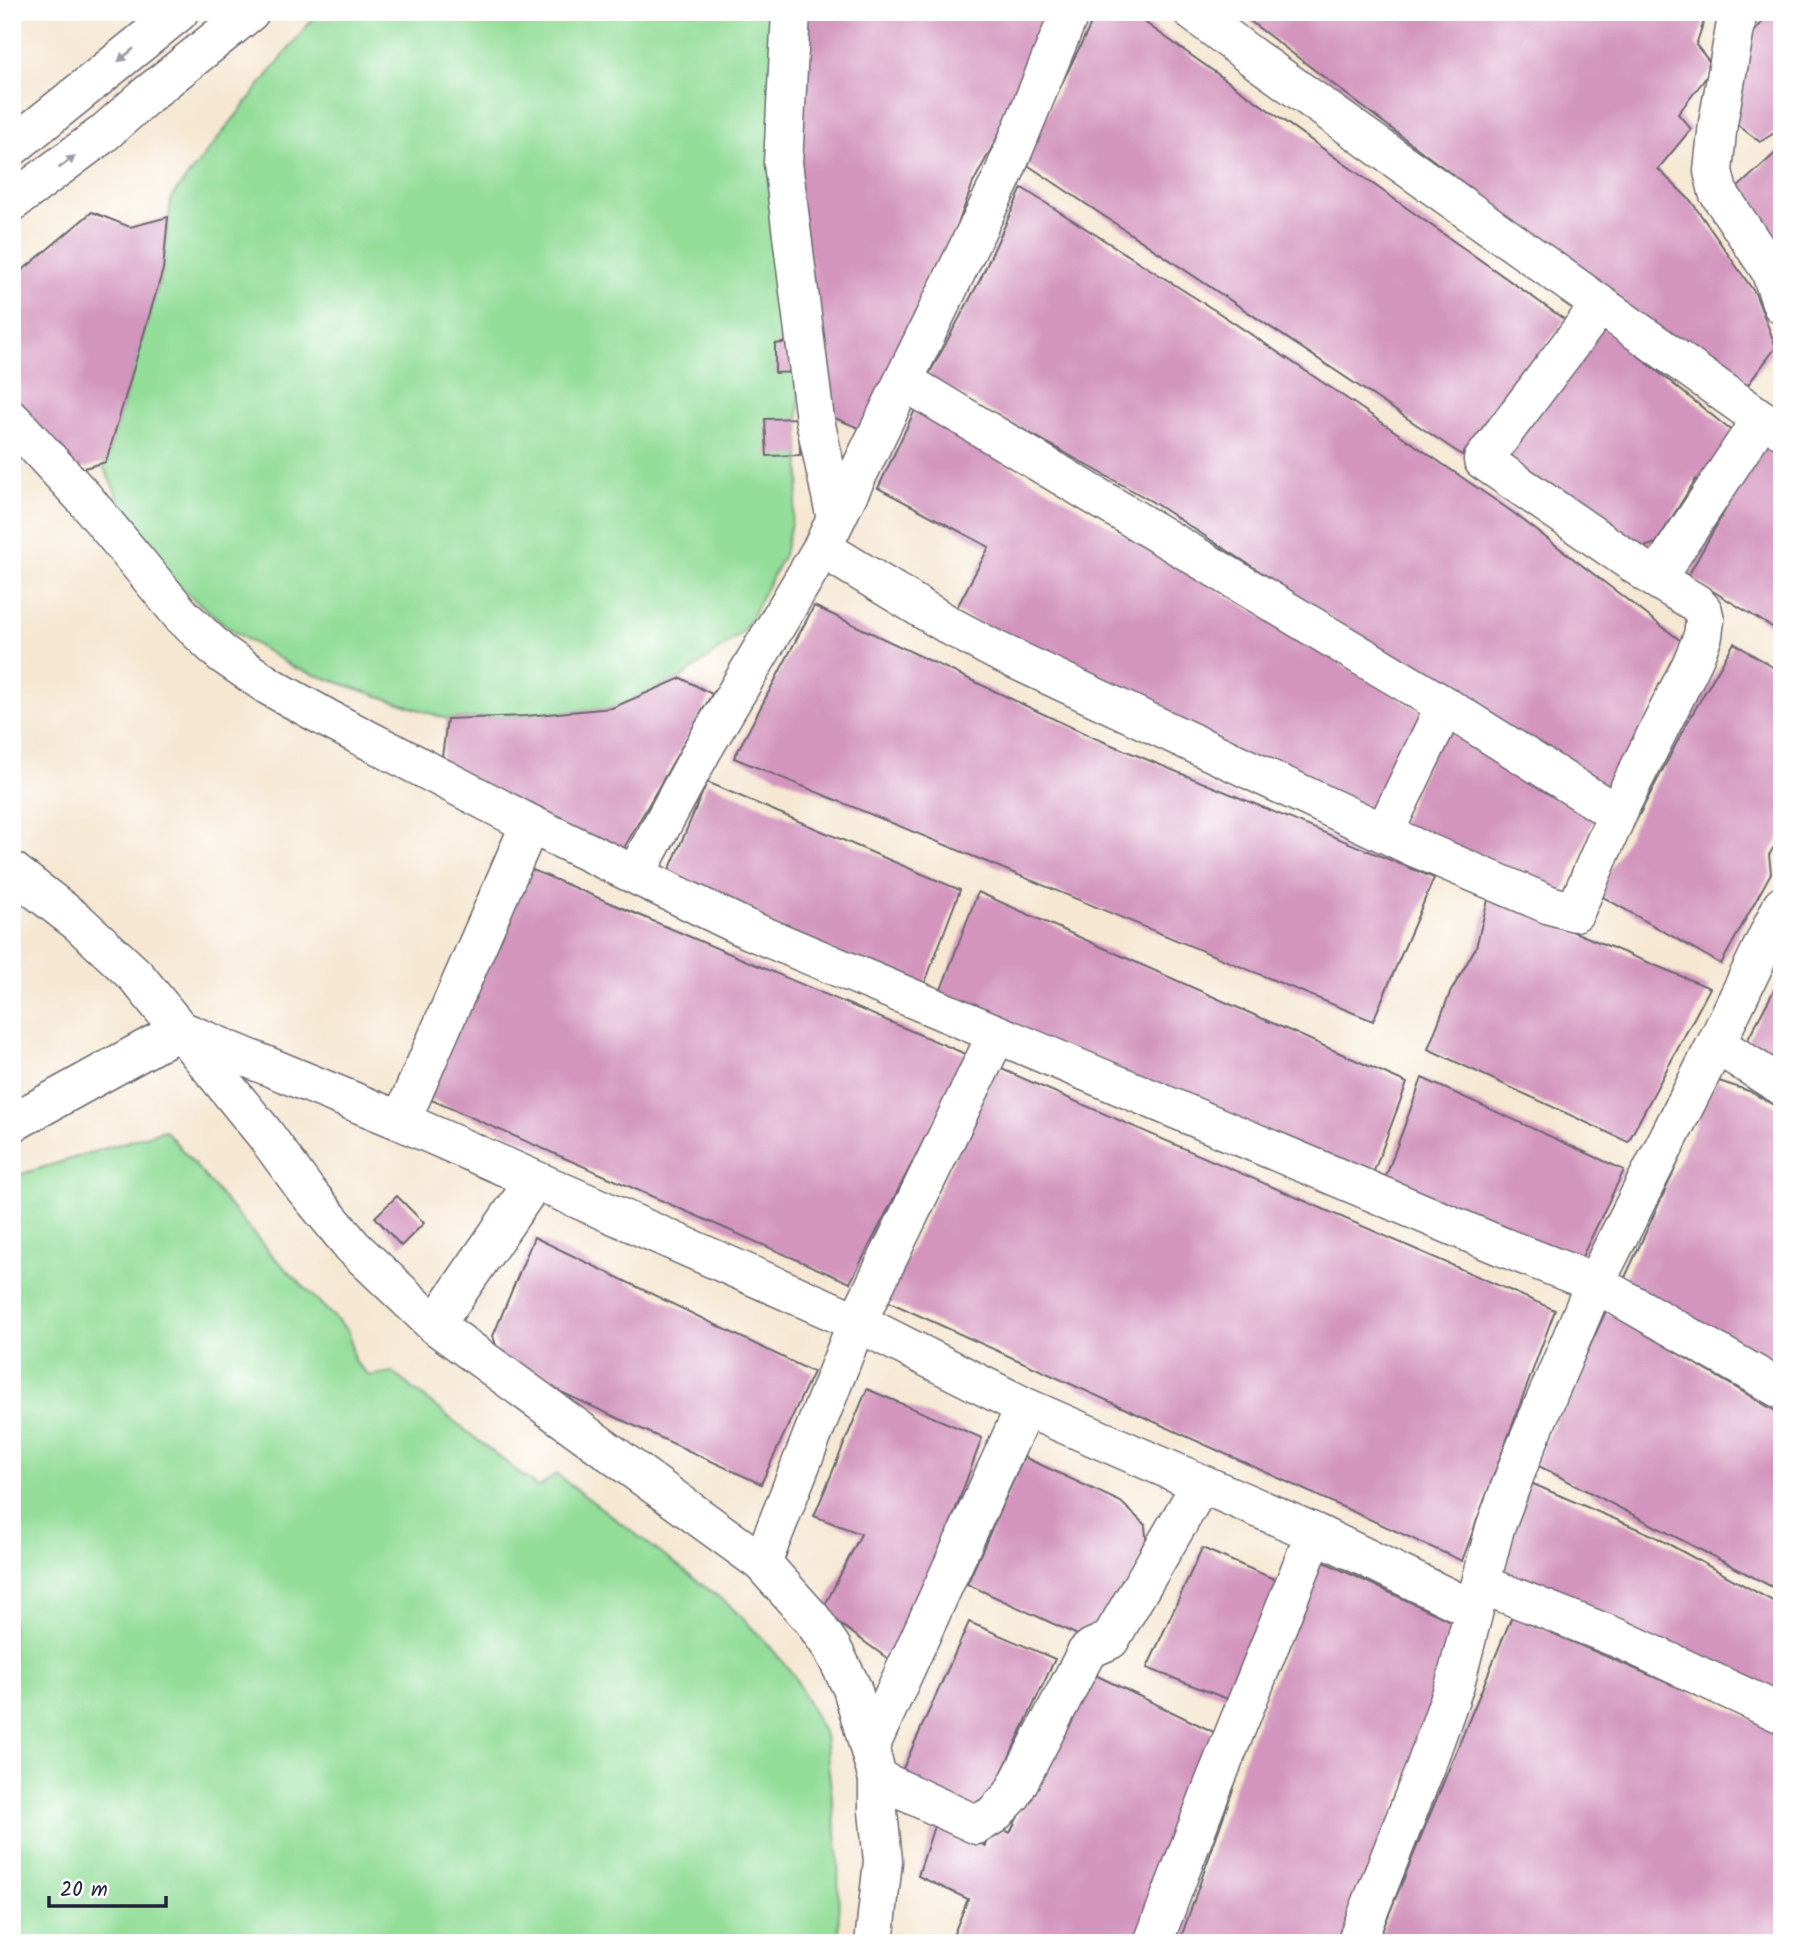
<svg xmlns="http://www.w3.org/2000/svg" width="1794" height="1955" viewBox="0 0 1794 1955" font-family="Kalam,sans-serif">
  <rect width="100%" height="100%" fill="#fff"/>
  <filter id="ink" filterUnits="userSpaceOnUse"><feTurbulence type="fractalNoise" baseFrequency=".0143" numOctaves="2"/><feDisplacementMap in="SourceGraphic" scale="14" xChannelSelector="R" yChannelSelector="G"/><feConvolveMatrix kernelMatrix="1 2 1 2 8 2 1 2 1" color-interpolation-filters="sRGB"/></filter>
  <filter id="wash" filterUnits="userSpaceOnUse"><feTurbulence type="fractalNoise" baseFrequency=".00686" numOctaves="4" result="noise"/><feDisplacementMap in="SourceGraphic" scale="28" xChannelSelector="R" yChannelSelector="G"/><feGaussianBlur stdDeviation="1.57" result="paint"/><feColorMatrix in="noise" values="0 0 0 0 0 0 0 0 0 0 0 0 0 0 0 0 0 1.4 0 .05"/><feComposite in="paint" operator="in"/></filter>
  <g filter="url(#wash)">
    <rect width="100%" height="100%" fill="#f5e7d1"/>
    <path fill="#93dd99" stroke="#5a806a" stroke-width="2" d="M318,12H779L798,372L800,482L784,555L743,632L681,678L612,708L526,716L447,719L295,668L233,631L150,563L104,468L163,269L171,198Z
      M165,1130L268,1251L349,1332L354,1361L369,1376L392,1372L538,1488L556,1474L729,1605L766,1642L793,1674L825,1736L838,1851L839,1937L835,1943H12V1177Z"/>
    <g id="blocks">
      <path fill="#d394bd" d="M809,12H1056L1006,121L973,183L940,273L861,429L823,413L790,155Z
        M1097,12H1130L1565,320L1462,455L1023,162Z
        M1238,12H1707L1696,45L1714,67L1678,114L1691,129L1658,169L1691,201L1755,293L1776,347L1741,394Z
        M1771,12H1782V128L1760,142L1734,122L1747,40Z
        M1782,147V247L1745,219L1737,188Z
        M1022,188L1216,311L1352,402L1511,511L1681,641L1611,799L1151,501L928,376L980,280Z
        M92,212L130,227L168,217L163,269L106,462L77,470L12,398V279Z
        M1600,325L1734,433L1701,482L1696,479L1656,543L1636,550L1503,457Z
        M798,341V372L775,373V344Z
        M915,410L1429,716L1376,822L955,611L989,547L878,488Z
        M799,418L800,455L767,456L765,419Z
        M1766,437L1782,450V633L1688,576Z
        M814,606L1090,736L1434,878L1373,1021L734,758Z
        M1734,643L1782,673V834L1769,855L1771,873L1721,964L1598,894L1687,723Z
        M681,678L712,694L620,855L440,772L447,719L526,716L612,708Z
        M1445,722L1595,817L1560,899L1399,829Z
        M707,782L960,890L923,988L665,880Z
        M521,865L968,1055L850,1283L427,1098Z
        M978,892L1407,1083L1371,1179L939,995Z
        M1488,900L1567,929L1710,988L1628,1142L1428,1049L1450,993L1476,947Z
        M1782,975V1063L1747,1041Z
        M997,1067L1555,1310L1462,1561L887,1301Z
        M1422,1078L1624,1170L1577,1267L1382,1187Z
        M1716,1080L1749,1091L1782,1110V1378L1621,1286Z
        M397,1196L424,1223L401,1246L375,1217Z
        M534,1237L813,1372L761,1484L502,1365L493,1336Z
        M1606,1311L1782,1415V1592L1535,1464Z
        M867,1389L982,1438L931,1576L891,1661L822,1611L861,1534L814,1516Z
        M1024,1457L1121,1502L1145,1525L1147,1548L1097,1644L967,1584Z
        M1526,1481L1652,1535L1782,1606V1708L1490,1576Z
        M1202,1548L1288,1585L1230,1700L1147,1668Z
        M1320,1560L1451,1621L1439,1684L1346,1943H1179L1252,1735Z
        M1512,1616L1782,1732V1943H1377Z
        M969,1622L1055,1659L982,1815L900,1775Z
        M1087,1671L1218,1734L1137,1943H950L968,1899L918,1876L934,1826L958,1832L986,1846L993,1824L1010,1833Z"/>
    </g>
  </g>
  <g filter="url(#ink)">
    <use href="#blocks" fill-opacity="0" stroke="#6c6770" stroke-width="2"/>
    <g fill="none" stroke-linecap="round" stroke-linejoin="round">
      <g stroke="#6c6770" stroke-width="41">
        <path id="minor" d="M791,12L783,163L815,420L836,519
          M1193,12L1251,56L1761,419L1782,429
          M1738,12L1718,123L1713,171L1718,192L1770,270L1782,305
          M1600,305L1483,460L1656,579
          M904,381L1445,706L1617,814
          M12,420L84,498L182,616L221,653L269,686L328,719L530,824L745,928L1503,1247L1595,1283L1782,1390
          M822,548L952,627L995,650L1414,847L1550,905L1575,912L1622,803L1692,663L1703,636L1705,620L1703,611L1696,603L1656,579L1761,419
          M1384,833L1445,706
          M636,873L703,749L822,548L1002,178L1070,12
          M1716,1044L1782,1086
          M401,1121L530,824
          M12,1123L180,1030L401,1121L857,1322L1025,1407L1315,1533L1474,1610
          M435,1325L535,1180
          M762,1563L857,1322L997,1034
          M1481,1584L1620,1639L1782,1714
          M870,1747L1025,1407
          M878,1779L977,1825L993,1815L1012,1795L1086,1653L1092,1648L1110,1640L1201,1484
          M1153,1943L1211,1791L1315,1533
          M1356,1943L1424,1771L1455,1684L1495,1528L1522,1456L1595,1283L1716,1044L1782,906"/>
      </g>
      <g stroke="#6c6770" stroke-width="41">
        <path id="tertiary" d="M12,871L79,923L136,976L264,1133L305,1189L353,1247L435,1325L762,1563L812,1619L832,1648L852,1688L878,1779V1811L883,1861L874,1943"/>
      </g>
      <g stroke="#6c6770" stroke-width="41">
        <path id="secondary" d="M12,147L179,12
          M12,202L103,134L147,95L250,12"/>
      </g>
      <use href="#minor" stroke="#fff" stroke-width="38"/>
      <use href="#tertiary" stroke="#fff" stroke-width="38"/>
      <use href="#secondary" stroke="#fff" stroke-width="38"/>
    </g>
    <defs><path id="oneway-solid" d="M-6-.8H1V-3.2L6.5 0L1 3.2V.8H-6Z" transform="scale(1.75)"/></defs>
    <g fill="#9c9ca7">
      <use href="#oneway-solid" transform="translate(126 55) rotate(140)"/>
      <use href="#oneway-solid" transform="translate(67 162) rotate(-37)"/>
    </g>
  </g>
  <rect width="1794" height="1955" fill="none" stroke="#fff" stroke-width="42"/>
  <path d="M49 1896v10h117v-10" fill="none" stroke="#22223b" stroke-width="3.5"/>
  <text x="60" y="1896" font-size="21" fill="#22223b" stroke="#ffffff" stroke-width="5" paint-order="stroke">20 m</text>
</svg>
